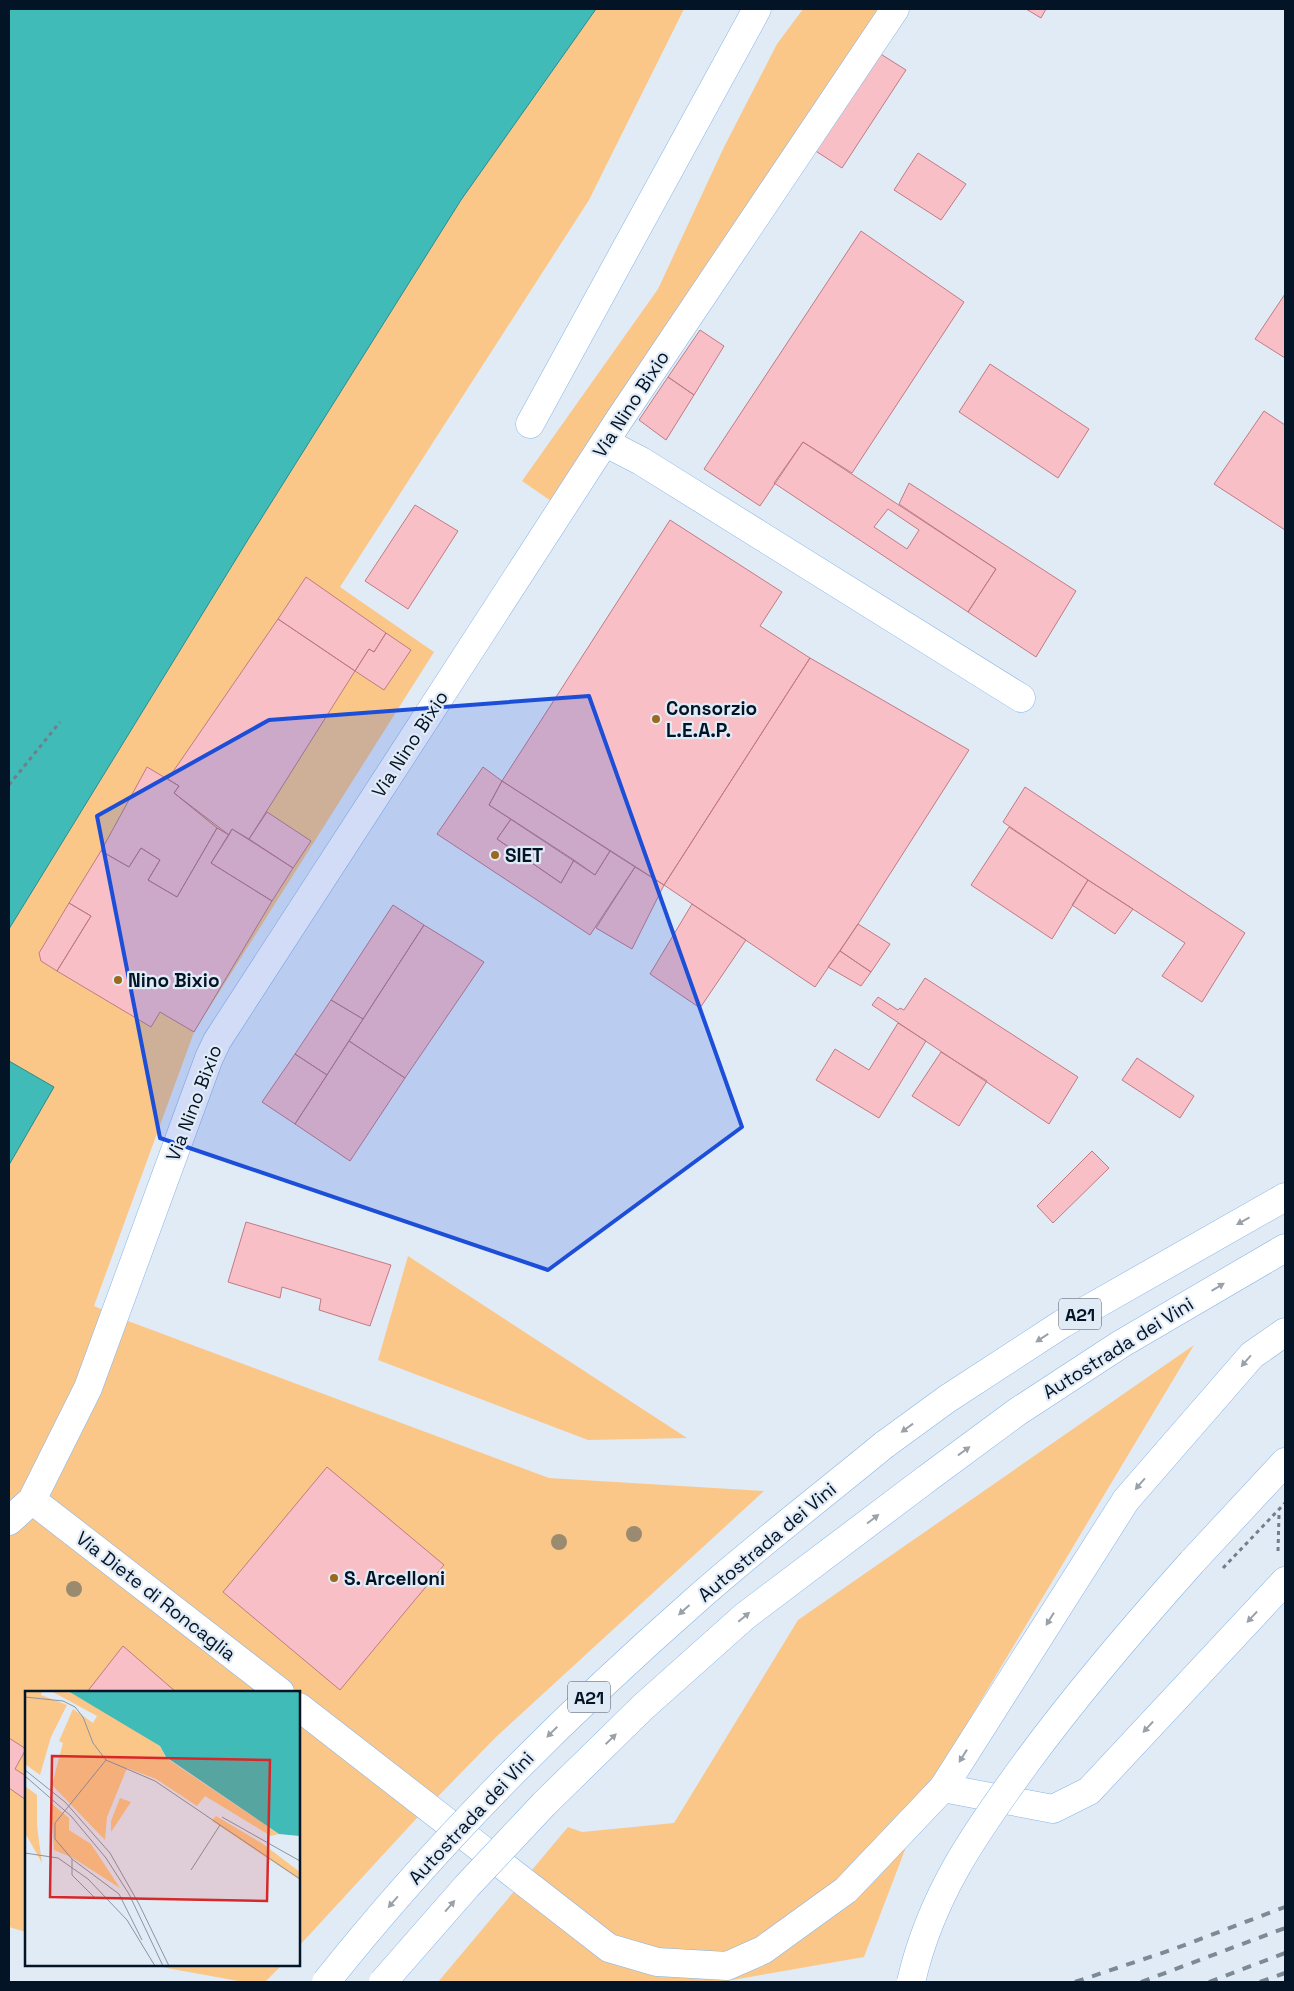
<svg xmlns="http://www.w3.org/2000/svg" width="1294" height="1991" viewBox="0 0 1294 1991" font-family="'Space Grotesk',sans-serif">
  <rect width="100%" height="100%" fill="#e1ebf6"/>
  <path fill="#fac789" d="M596,9H684L589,200L340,587L434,652L194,1032L94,1306L128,1321L549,1478L764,1491L496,1737L416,1819L299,1946V1692H26V1932L9,1927V929L249,538L461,200Z
    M803,9H906L573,516L522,481L658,289L724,147L777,44Z
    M408,1256L687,1438L588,1440L378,1360Z
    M1194,1345L929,1787L864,1957L721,1982H438L568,1827L582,1832L674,1823L798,1620Z
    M150,1965H282L265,1982H244Z"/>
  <path fill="#40bbb7" stroke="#2e898c" d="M9,9H596L461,200L249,538L9,929Z
    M9,1061L54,1087L9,1165Z"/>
  <path fill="#f8c0c6" stroke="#c17a83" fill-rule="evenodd" d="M1026,9H1046L1041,18Z
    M879,53L906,70L842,168L814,150Z
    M918,153L966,184L941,220L894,190Z
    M861,231L964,302L852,473L803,442L760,506L704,469Z
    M1285,294V358L1255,339Z
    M700,330L724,346L694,395L668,377Z
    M990,364L1089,429L1058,478L959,412Z
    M668,377L694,395L666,440L639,420Z
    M1264,411L1285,425V530L1214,484Z
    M803,442L996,569L968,612L774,483ZM888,509L919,530L907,549L874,527Z
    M909,483L1076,591L1036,657L968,612L996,569L899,504Z
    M415,505L458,531L408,609L365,581Z
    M670,520L782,592L760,626L810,658L664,885L502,781Z
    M306,577L386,633L374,652L369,649L355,671L278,619Z
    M278,619L355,671L249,839L232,829L229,835L174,793L179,786L168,779Z
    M386,633L411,650L384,690L355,671L369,649L374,652Z
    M810,658L969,750L858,924L815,987L664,885Z
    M147,767L179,786L174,793L217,828L177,897L148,880L160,860L141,848L129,867L101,851Z
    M483,767L502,781L489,805L511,819L497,839L561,883L574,860L595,875L610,851L635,867L590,935L437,834Z
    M502,781L610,851L595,875L489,805Z
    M1025,787L1245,933L1202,1002L1162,976L1185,943L1088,880L1003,822Z
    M267,812L311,841L293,868L249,839Z
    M511,819L574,860L561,883L497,839Z
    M1009,827L1088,880L1052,939L971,885Z
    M217,828L229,835L211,863L272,901L194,1032L160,1012L151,1027L57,971L91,916L69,903L101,851L129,867L141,848L160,860L148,880L177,897Z
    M232,829L293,868L272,901L211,863Z
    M635,867L664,885L632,949L596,928Z
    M1088,880L1133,909L1115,934L1072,905Z
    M69,903L91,916L57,971L41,961L39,953Z
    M692,904L746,940L700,1008L650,974Z
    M393,905L424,925L363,1019L331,1000Z
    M858,924L890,944L871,972L840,951Z
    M424,925L484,962L405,1078L349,1041Z
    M840,951L871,972L861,986L828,967Z
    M925,978L1078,1077L1049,1124L872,1005L878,997L898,1010L900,1008L904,1010Z
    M331,1000L363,1019L327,1075L295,1054Z
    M898,1023L926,1041L879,1118L816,1080L835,1049L869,1070Z
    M349,1041L405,1078L350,1161L295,1124Z
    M941,1052L987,1081L959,1126L912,1096Z
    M295,1054L327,1075L295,1124L262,1102Z
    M1137,1058L1194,1096L1180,1118L1122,1080Z
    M1092,1151L1109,1168L1053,1223L1037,1206Z
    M246,1222L391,1265L370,1326L319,1310L321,1299L282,1287L280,1298L228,1282Z
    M327,1467L444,1565L340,1690L223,1592Z
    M123,1646L176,1692H87Z
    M9,1738L26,1749L15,1769L26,1776V1800L9,1788Z"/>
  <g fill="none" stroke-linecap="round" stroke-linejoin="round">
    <g stroke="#86b4e8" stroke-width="29">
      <path id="minor" d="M530,424L757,9
        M606,443L641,461L1021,698
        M32,1500L280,1692
        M9,1521L32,1500L88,1388L209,1058L217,1041L619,420L895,9
        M299,1707L609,1948L657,1962L727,1966L763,1950L846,1890L943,1788"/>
    </g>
    <g stroke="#86b4e8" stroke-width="29">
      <path id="major" d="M1285,1332L1252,1355L1126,1500L943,1788L1053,1809L1089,1791L1285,1581
        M1192,1562L1285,1462"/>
    </g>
    <g stroke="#86b4e8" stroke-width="29">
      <path id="highway" d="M884,1445L947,1399L1062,1324L1285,1197
        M925,1480L1017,1412L1121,1344L1285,1248"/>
    </g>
    <path stroke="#717e8d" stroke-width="3" stroke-dasharray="4 4" stroke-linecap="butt" d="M9,785L60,722
      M1278,1551L1279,1515"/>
    <use href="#minor" stroke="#fff" stroke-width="28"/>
    <use href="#major" stroke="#fff" stroke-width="28"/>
    <use href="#highway" stroke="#fff" stroke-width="28"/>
    <path stroke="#7c8997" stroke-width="4" stroke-dasharray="9 9" stroke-linecap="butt" d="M1075,1982L1174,1949L1285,1907
      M1141,1982L1285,1928
      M1209,1982L1285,1953
      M1260,1982L1285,1973"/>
    <g stroke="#86b4e8" stroke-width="29" stroke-linecap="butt">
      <path id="major-bridge" d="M911,1982C931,1895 975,1833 1026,1763C1078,1692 1134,1627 1192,1562"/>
    </g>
    <g stroke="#86b4e8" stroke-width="29" stroke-linecap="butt">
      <path id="highway-bridge" d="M326,1982C437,1842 564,1716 697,1599C757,1546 822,1496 884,1445
        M383,1982L467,1886L544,1804L643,1707L745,1616L925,1480"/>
    </g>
    <path stroke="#717e8d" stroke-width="3" stroke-dasharray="4 4" stroke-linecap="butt" d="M1223,1568L1285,1503"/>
    <use href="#major-bridge" stroke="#fff" stroke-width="28"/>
    <use href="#highway-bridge" stroke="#fff" stroke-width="28"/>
  </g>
  <g fill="#9a8b70">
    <circle cx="634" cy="1534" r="8"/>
    <circle cx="559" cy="1542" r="8"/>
    <circle cx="74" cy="1589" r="8"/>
  </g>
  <defs><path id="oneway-solid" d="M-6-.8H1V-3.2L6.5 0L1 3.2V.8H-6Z" transform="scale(1.25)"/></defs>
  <g fill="#9ba1a9">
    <use href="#oneway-solid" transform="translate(1243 1221) rotate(151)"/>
    <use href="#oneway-solid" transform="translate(1218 1287) rotate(-31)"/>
    <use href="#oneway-solid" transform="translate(1042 1338) rotate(147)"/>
    <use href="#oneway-solid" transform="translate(1246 1361) rotate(131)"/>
    <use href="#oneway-solid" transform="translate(907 1428) rotate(144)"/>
    <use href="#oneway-solid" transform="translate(964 1451) rotate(-36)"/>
    <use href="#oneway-solid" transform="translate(1140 1484) rotate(131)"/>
    <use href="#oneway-solid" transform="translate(873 1519) rotate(-37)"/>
    <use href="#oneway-solid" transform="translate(684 1610) rotate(138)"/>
    <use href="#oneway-solid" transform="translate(744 1617) rotate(-40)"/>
    <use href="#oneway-solid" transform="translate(1252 1617) rotate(133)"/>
    <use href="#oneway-solid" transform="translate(1050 1619) rotate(122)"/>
    <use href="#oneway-solid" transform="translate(1148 1727) rotate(133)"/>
    <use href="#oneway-solid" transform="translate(552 1732) rotate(135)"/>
    <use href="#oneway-solid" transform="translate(611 1739) rotate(-44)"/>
    <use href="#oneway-solid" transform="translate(963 1756) rotate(122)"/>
    <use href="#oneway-solid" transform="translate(393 1902) rotate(131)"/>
    <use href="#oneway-solid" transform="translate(450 1906) rotate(-49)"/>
  </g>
  <path fill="#1d4ed8" fill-opacity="0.2" stroke="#1d4ed8" stroke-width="4" stroke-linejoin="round" d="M589,696L742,1127L548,1270L160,1138L97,816L269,720Z"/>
  <g fill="#9b681d" stroke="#e1ebf6" stroke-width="2">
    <circle cx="656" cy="719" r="5"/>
    <circle cx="495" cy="855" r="5"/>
    <circle cx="118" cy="980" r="5"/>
    <circle cx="334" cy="1578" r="5"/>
  </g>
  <g text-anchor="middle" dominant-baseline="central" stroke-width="4.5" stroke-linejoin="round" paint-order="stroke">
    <g fill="#e1ebf6" stroke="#465465" stroke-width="1">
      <rect x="1059" y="1298.5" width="42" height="31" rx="4"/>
      <rect x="568" y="1681.5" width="42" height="31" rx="4"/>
    </g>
    <g font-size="18" font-weight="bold" fill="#041427">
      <text x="1080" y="1314">A21</text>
      <text x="589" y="1697">A21</text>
    </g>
    <g font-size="19" fill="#041427" stroke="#e1ebf6">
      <text transform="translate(631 404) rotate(-57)">Via Nino Bixio</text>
      <text transform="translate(410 744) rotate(-57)">Via Nino Bixio</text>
      <text transform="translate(194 1103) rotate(-69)">Via Nino Bixio</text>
      <text transform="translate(1118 1348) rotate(-32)">Autostrada dei Vini</text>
      <text transform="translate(767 1542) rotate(-40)">Autostrada dei Vini</text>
      <text transform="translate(156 1596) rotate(38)">Via Diete di Roncaglia</text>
      <text transform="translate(471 1818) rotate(-47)">Autostrada dei Vini</text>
    </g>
    <g font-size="19" font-weight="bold" fill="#041427" stroke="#e1ebf6" text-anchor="start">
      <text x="666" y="708">Consorzio<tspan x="666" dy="22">L.E.A.P.</tspan></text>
      <text x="505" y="855">SIET</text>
      <text x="128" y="980">Nino Bixio</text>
      <text x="344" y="1578">S. Arcelloni</text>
    </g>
  </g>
  <g transform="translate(25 1691)">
    <rect width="275" height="275" fill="#e1ebf6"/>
    <path d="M0,0H17L16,4L42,14L26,46L15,84L0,73ZM26,0H43L91,27L135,55L141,67L254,143L246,145L180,105L172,115L131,88L102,77L82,126L80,149L27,94L38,52L34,50L48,18L68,32L72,25ZM0,95L12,104V135L17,172L0,142ZM95,107L106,111L86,141V130ZM26,112L44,127V139L66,153L95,197L48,167L29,159ZM191,125L238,153L275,181V189L187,130Z" fill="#fac789"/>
    <path d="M43,0H275V145L254,143L141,66L135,55Z" fill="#40bbb7"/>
    <path fill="none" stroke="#8995a3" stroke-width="1" d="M0,6L38,10L50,16L58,26L68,52L81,69L130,90L275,188M0,79L40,111L85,162L114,213L144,275M0,85L46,125L81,167L104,203L138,275M197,126L275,170M0,162L33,167L63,188L102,229L130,275M47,168L30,148V132L81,69M166,179L195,134M83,207H70L47,184V168L94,203L117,249"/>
    <path fill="#d62828" fill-opacity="0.15" stroke="#d62828" stroke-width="2.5" d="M27,65L245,69L242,210L25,206Z"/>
    <rect width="275" height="275" fill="none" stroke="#041427" stroke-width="2.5"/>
  </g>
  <rect width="1294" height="1991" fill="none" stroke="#041427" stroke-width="20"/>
</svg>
